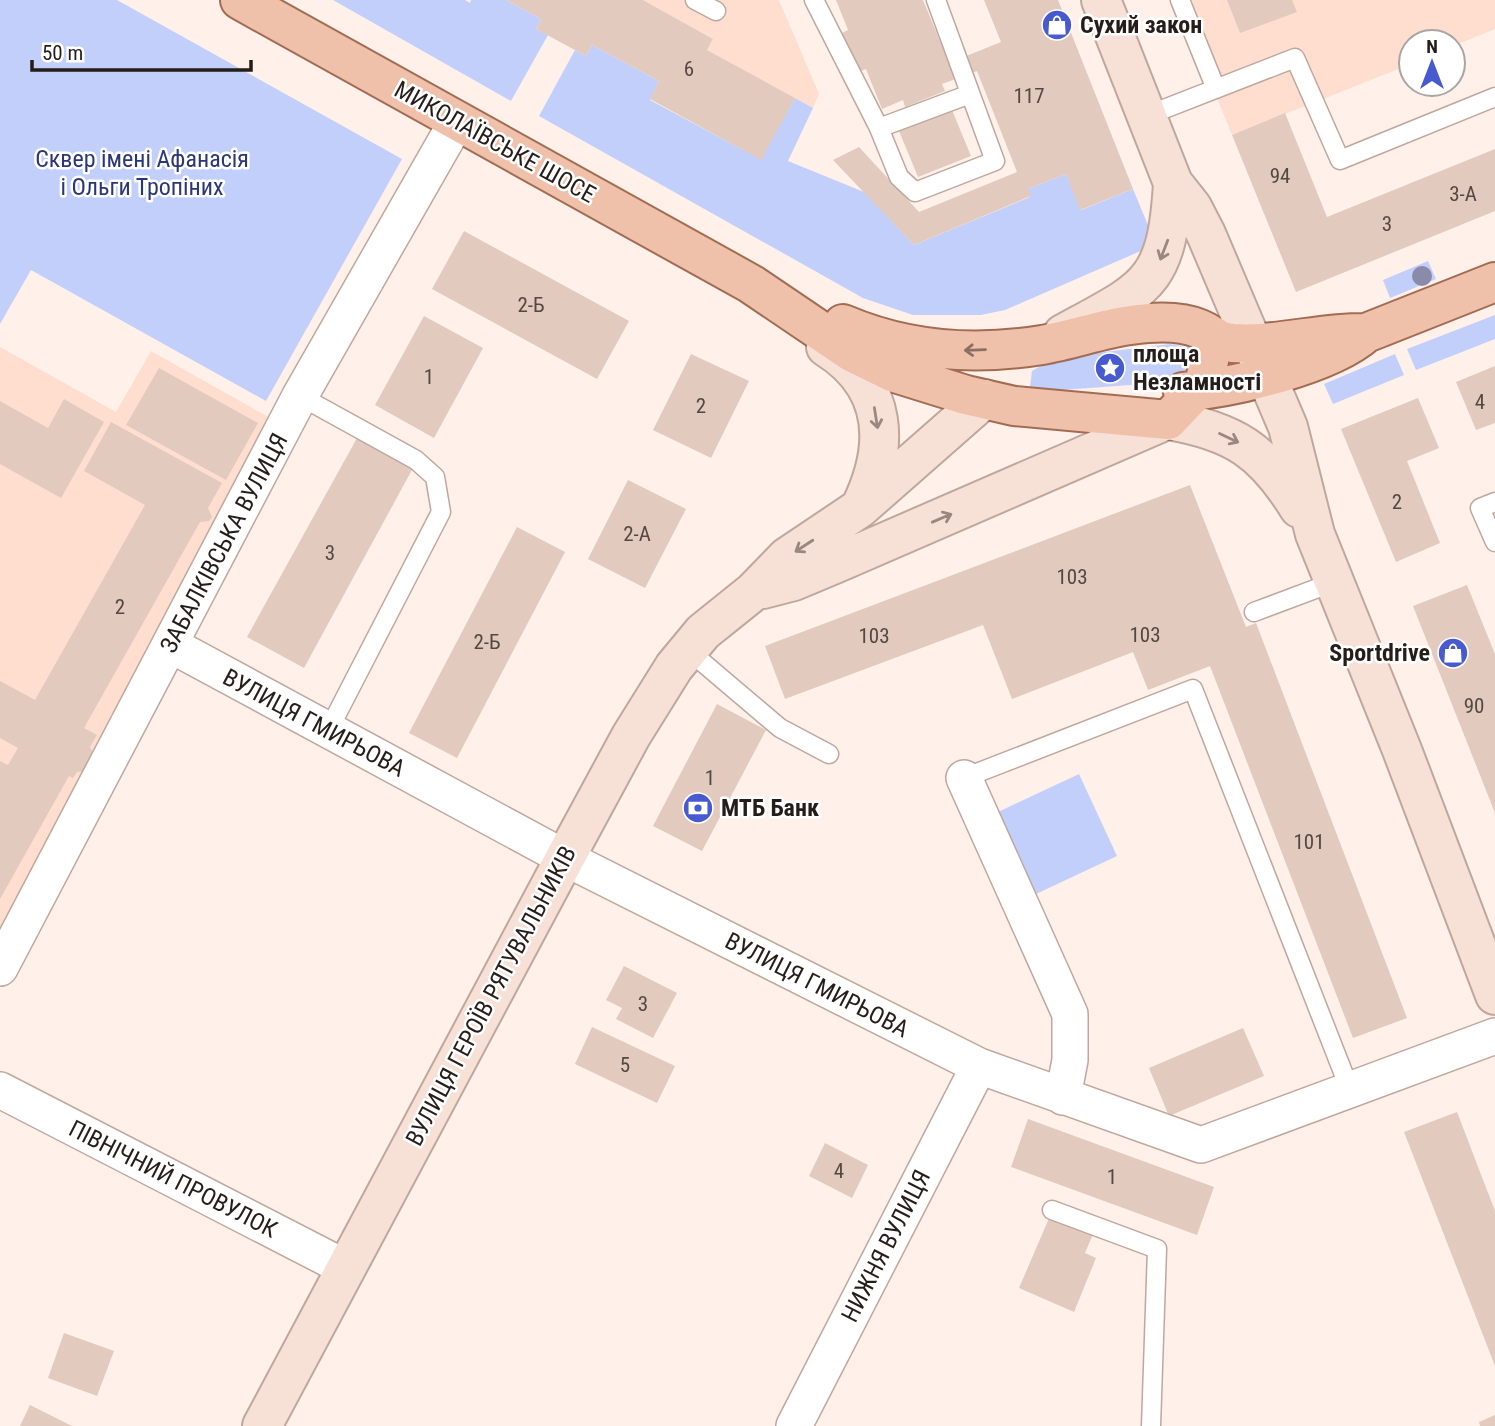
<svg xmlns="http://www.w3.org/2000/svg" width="1495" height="1426" viewBox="0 0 1495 1426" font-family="'Roboto Condensed',sans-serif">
  <rect width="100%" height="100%" fill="#fff0e9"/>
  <path fill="#ffded0" d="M643,0H779L819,94L813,108L707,50L713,39Z
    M1177,0H1495V29L1453,46V42H1411V64L1232,135Z
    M0,347L116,412L151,351L272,419L0,933Z"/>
  <path fill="#c2cffb" d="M0,0H117L402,159L266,401L31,270L0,324Z
    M333,0H465L470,3L471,0H506L541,19L536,29L548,35L511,101Z
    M592,45L659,81L650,100L760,159L795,98L813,108L788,161L864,192L914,245L1030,197L1028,189L1066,174L1081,210L1133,189L1150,230L1143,250L1005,310L981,315H913L863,298L539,116L575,50L586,56Z
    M1428,261L1436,279L1390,298L1383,280Z
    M1495,315V339L1416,370L1407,349Z
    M1170,344L1194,348L1187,381L1047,391L1030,387L1032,371L1055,358Z
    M1395,354L1404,375L1333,404L1324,384Z
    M1079,774L1117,856L1036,894L998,812Z"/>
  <path fill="#e2cabf" d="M506,0H643L713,39L707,50L795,98L761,160L650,99L659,81L592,45L586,56L536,29L541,19Z
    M836,0H923L949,63L1001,42L984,0H1058L1133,189L1080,210L1066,174L1028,189L1031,196L914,245L833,160L859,147L919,212L1017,172L977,71L942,84L945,91L905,107L903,100L882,109L866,69L858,72L842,33L848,30Z
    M1227,0H1292L1297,12L1240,33Z
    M952,110L971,156L918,177L899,131Z
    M1285,113L1327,217L1495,149V211L1296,292L1232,135Z
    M464,231L629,321L597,379L432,289Z
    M424,316L483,348L434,438L375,405Z
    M691,354L749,381L711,458L653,430Z
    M1495,366V423L1476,430L1456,382Z
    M159,368L258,423L226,480L126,425Z
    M1418,398L1439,448L1407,461L1440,543L1396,562L1341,429Z
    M64,399L104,422L61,498L0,464V401L48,428Z
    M111,422L222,483L208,508L212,517L209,521L200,522L84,728L97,735L90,747L96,758L89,771L77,772L73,778L69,776L0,899V761L8,765L18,748L0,738V681L35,700L145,505L84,471Z
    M357,438L413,468L304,668L247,637Z
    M628,480L686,509L645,588L588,559Z
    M1190,485L1246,627L1256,623L1407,1018L1353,1038L1210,666L1148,690L1133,652L1012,699L983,625L785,699L765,646Z
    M517,527L565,552L457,758L409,733Z
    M1467,585L1495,654V813L1413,606Z
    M717,704L766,730L702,851L653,826Z
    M624,966L677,993L653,1038L616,1019L622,1008L606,1000Z
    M592,1027L675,1066L657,1103L575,1064Z
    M1243,1028L1264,1076L1169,1116L1149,1068Z
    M1457,1112L1495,1211V1366L1404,1132Z
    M1028,1119L1214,1187L1197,1235L1011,1167Z
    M825,1143L868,1165L852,1198L809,1176Z
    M1050,1216L1093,1234L1085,1253L1096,1258L1074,1312L1019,1288Z
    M64,1333L114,1351L97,1396L48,1378Z
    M30,1405L72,1426H20Z
    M1495,1415V1426H1480L1479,1422Z"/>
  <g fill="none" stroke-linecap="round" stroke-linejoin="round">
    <g stroke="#bfa79d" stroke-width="21">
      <path id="lane" d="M695,0L716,11
        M814,0L879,128L899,177L915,192L995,161L936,0
        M1180,0L1216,89
        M1146,116L1295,58L1340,160L1495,97
        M879,128L970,94
        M300,396L416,460L435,477L441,512L328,731
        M1495,502L1480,508L1495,542
        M1254,612L1334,582
        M688,650L780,728L829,754
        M964,778L1193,689L1350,1090
        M1052,1210L1157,1249L1151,1426"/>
    </g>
    <g stroke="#bfa79d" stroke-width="38">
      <path id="street" d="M171,645L565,858L979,1066L1201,1145L1495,1036
        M964,778L1070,1014V1060L1063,1097
        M0,968L300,396L457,121
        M0,1090L346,1268
        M794,1426L979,1066"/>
    </g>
    <g stroke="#bfa79d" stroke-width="42">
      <path id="secondary" d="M1101,0L1173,183L1192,207L1206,234L1288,427L1315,534L1402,750L1495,995
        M1063,334C1147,288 1167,285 1173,183
        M826,347C889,386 890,447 860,508
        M1168,420C1234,431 1264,451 1299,508
        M763,589L794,581L837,563L1178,415
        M262,1426L565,858L631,736L674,667L703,632L754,591L787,557L860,508L984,399"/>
    </g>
    <g stroke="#a26c54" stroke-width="42">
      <path id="primary" d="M240,0L751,284L853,353L892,372L966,395L1014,406L1168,420L1205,381L1213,340
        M843,324C906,351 974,356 1042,345C1072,340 1101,329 1131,325C1152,322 1179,320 1200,329C1214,335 1215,341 1233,343C1278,346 1321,332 1366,333
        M1183,392C1232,388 1330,365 1366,333L1495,282"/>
    </g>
    <use href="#lane" stroke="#fff" stroke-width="18"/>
    <use href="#street" stroke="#fff" stroke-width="35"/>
    <use href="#secondary" stroke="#f7e0d5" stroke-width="38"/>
    <use href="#primary" stroke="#efc1ab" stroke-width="38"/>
  </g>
  <circle fill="#8a8aab" cx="1422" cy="276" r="10"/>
  <defs><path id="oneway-shaft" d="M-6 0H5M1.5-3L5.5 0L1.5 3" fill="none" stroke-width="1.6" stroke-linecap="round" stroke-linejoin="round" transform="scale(1.75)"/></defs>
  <g stroke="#988880">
    <use href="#oneway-shaft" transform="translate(1164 250) rotate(111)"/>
    <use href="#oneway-shaft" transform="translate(876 418) rotate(81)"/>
    <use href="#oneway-shaft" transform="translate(1229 438) rotate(25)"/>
    <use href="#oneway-shaft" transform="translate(942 518) rotate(-23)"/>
    <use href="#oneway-shaft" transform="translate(804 546) rotate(147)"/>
  </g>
  <use stroke="#8a6f62" href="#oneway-shaft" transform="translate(975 350) rotate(178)"/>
  <defs>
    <g id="shop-disc" transform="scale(1.575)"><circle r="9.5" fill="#485acf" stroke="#fff"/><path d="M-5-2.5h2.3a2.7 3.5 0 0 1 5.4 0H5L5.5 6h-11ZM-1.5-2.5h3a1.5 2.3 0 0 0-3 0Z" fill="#fff"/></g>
    <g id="sight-disc" transform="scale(1.575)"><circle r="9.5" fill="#485acf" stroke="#fff"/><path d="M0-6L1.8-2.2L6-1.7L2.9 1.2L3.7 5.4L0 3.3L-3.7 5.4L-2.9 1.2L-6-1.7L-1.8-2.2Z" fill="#fff"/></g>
    <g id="bank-disc" transform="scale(1.575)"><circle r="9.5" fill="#485acf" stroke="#fff"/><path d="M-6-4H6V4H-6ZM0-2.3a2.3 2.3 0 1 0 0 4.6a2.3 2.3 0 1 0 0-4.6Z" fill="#fff"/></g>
  </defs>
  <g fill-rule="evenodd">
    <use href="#shop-disc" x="1057" y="25"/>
    <use href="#sight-disc" x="1110" y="368"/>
    <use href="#shop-disc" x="1453" y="653"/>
    <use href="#bank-disc" x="698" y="808"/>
  </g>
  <g text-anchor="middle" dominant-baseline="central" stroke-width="5" stroke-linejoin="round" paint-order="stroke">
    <g font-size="21" fill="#544842">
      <text x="689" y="69">6</text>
      <text x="1029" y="96">117</text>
      <text x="1280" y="176">94</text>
      <text x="1463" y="194">3-А</text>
      <text x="1387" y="224">3</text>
      <text x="531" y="305">2-Б</text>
      <text x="429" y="377">1</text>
      <text x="1480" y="402">4</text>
      <text x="701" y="406">2</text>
      <text x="1397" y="502">2</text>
      <text x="637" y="534">2-А</text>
      <text x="330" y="553">3</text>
      <text x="1072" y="577">103</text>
      <text x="120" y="607">2</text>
      <text x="1145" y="635">103</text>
      <text x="874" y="636">103</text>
      <text x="487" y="642">2-Б</text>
      <text x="1474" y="706">90</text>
      <text x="710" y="778">1</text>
      <text x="1309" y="842">101</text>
      <text x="643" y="1004">3</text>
      <text x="625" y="1065">5</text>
      <text x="839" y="1171">4</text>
      <text x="1112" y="1177">1</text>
    </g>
    <g font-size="24" font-weight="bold" fill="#251d19" stroke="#fff" text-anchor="start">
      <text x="1080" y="25">Сухий закон</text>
      <text x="1133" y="354">площа<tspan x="1133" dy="28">Незламності</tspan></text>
      <text x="1430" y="653" text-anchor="end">Sportdrive</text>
      <text x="721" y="808">МТБ Банк</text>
    </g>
    <g font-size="24" fill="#251d19" stroke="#fff">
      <text transform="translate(495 142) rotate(29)">МИКОЛАЇВСЬКЕ ШОСЕ</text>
      <text transform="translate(224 543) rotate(-62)">ЗАБАЛКІВСЬКА ВУЛИЦЯ</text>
      <text transform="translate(314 723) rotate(28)">ВУЛИЦЯ ГМИРЬОВА</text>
      <text transform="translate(817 985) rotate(27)">ВУЛИЦЯ ГМИРЬОВА</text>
      <text transform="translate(491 996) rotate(-62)">ВУЛИЦЯ ГЕРОЇВ РЯТУВАЛЬНИКІВ</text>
      <text transform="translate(173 1179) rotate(27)">ПІВНІЧНИЙ ПРОВУЛОК</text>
      <text transform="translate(886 1246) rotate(-63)">НИЖНЯ ВУЛИЦЯ</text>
    </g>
    <g font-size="24" fill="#2b3678" stroke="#fff">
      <text x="142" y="159">Сквер імені Афанасія<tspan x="142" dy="28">і Ольги Тропіних</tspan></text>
    </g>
  </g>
  <g transform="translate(1432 63)"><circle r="33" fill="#ffffff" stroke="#a8a5a3" stroke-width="2"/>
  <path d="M0-5L12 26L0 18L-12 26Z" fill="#485acf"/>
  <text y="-10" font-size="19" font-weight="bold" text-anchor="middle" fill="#251d19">N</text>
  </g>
  <path d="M32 60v10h219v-10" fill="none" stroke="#251d19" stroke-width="3.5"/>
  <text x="42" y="60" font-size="21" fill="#251d19" stroke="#ffffff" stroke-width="5" paint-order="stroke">50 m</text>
</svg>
